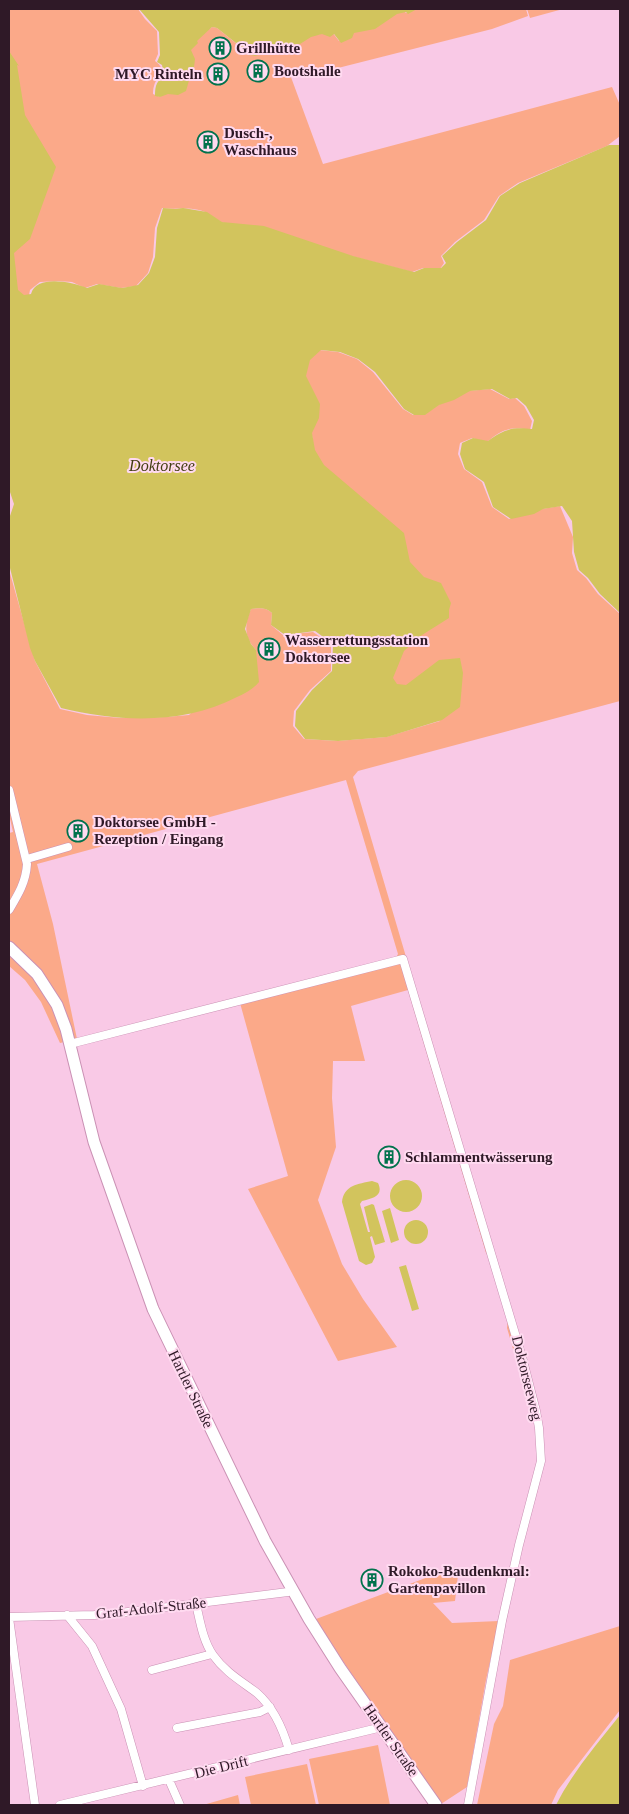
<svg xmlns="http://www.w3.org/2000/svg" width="629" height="1814" viewBox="0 0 629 1814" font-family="'Times New Roman',serif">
  <rect width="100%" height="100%" fill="#f9c9e6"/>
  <path fill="#fba989" d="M9,9H138L145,19L157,31L158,54L155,61C169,71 156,76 154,86C153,89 153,92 153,94L160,97C181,71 183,48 212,27L217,28L248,53L309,36L332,32L339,41L350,37L352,32L395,12L404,11L406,13L414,9H526L528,16L492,29L334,69L298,68L288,69L323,164L612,87L620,105V136L607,146L518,183L499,196L484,220L455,242L441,256L444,263L440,269L423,268L412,272L221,222C216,219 211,215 207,213C193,206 176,210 162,208L155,228L153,257L148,273L136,286L121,288L97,284L85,288L72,282L58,281L40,282L30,290L29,295H23L17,290L13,253L24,115L9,53Z
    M527,9H563L530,18Z
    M319,350L338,352L357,359L373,372L403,409L413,415H424L438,405L468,391L490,389L509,399L515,398L524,406L532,421L530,430C511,426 502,429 487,442L472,438L460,443L458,454L464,469L482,482L492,507L509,519L542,509L560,506L573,537L572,553L577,570L586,578L598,594L620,614V701L358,771L353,777L524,1357L516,1359L507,1328L508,1318L492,1260L486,1253L408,990L351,1006L365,1061H333L332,1098L336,1147L318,1200L342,1264L363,1299L397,1347L338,1361L248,1189L288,1176L240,1003L391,966L398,954L346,780L37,864L53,924L77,1039L60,1043L41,1002L25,980L9,966V833L13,832L9,814V570L35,661L60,709L87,715L120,718L166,717L189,715L256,650C244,637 244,625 251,609C259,608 266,607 272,613L271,625L283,635L313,632L331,644V671L310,690L294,711L293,726L304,739L337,741L386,737L440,721L406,688L395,687L390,679L422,577L323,465L314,450L304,376L309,360Z
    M455,1567L458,1575L455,1601L433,1603L452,1623L499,1621L486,1680L467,1787L441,1804L329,1641L316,1619Z
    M620,1626V1710L558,1790L551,1805H477L494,1724L503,1706L510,1660Z
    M378,1745L390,1805H319L309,1759Z
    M307,1764L316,1805H251L245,1777Z
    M238,1795L240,1805H203Z"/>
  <path fill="#d2c45d" d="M139,9H417L408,14L406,12L397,14L375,29L354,33L352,38L341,43L334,34L330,37L322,34L311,37L300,44L288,45L255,56L251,55L217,28L212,27L197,41L198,43L191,50L195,59L193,76L190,77L186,91L178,95L168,94L160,97L155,96C155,93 155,89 156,86C159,77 165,79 162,65L157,62L160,55L159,32Z
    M9,51L19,66L17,65L25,115L56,167L30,239L14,253L18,290L24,295L31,294C36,274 73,282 87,288L99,284L122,288L138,285L149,273L155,257L157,228L163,208L175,209L183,208L207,212L222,222L264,226L353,256L414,272L424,268H441L446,263L442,256L457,242L486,220L500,196L520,183L609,145H620V613L600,594L588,578L579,570L574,552L572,521L562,506L543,509L534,514L511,519L493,507L484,482L465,469L460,454L462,443L473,438L488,441C504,429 512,427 532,429L534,420L526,406L517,398L510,399L492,389L470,391L454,400L439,405L425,415H414L404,409L375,372L358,359L340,352L321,350L310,360L306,376L320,404L319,418L312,433L315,450L324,465L404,533L410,562L424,577L441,583L451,603L449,610V618L422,635L404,651L393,678L397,684L406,685L439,660L460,658L463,673L460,707L442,720L387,737L338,741L305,739L295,726L296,711L312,690L332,671L333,644L315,631L285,635L271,625L272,613C266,607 259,608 251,609L245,629L251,644L256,650L259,682C253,689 246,693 237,697C184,725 118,722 61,708L35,661L30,648L9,564V519L14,504L9,489Z
    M390 1196a16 16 0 1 1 32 0a16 16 0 1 1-32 0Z
    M372,1181L378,1183C384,1196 373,1198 362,1201L360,1204L368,1232H370L364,1207L372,1204L374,1205L385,1242L375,1245L372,1236L370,1237L375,1257L372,1263L366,1265L359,1261L342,1202C344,1185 358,1184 372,1181Z
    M390,1208L399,1240L391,1243L382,1211Z
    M404 1232a12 12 0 1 1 24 0a12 12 0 1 1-24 0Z
    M406,1265L419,1309L412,1311L399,1267Z
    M620,1715V1805H556C572,1773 597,1744 620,1715Z"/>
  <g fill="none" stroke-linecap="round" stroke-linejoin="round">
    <g stroke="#ca91b4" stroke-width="9">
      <path id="minor" d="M9,790L27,864C26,882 18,895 9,910
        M27,859L68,847
        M70,1044L403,959L522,1357L536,1411L539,1428L541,1461L519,1545L502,1621L468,1805
        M196,1604C200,1621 203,1641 213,1655C225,1672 241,1681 257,1693C274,1708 283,1729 289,1750
        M67,1615L92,1646L121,1709L143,1786
        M9,1617L94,1615L120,1613L288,1592L292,1589
        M9,1618L35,1805
        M152,1670L212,1654
        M177,1728L260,1712L270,1707
        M169,1780L180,1805
        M60,1805L382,1727"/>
    </g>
    <g stroke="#ca91b4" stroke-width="13">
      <path id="secondary" d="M9,947L37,974L57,1005L66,1029L94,1142L153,1309L265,1541L309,1619L340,1668L436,1805"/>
    </g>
    <use href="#minor" stroke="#fff" stroke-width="8"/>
    <use href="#secondary" stroke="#fff" stroke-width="11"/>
  </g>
  <defs>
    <g id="building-ring" transform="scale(1.125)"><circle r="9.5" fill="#ffdaf0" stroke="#00724c" stroke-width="1.5"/><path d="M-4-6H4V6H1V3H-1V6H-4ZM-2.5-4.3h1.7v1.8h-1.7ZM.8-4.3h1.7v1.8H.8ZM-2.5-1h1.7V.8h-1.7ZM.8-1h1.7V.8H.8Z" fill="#00724c"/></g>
  </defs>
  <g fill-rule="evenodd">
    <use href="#building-ring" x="220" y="48"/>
    <use href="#building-ring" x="258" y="71"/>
    <use href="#building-ring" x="218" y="74"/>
    <use href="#building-ring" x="208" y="142"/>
    <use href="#building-ring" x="269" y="649"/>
    <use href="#building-ring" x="78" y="831"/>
    <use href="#building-ring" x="389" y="1157"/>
    <use href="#building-ring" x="372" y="1580"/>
  </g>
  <g text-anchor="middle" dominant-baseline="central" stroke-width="4" stroke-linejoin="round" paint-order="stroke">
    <g font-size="15" font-weight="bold" fill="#2f1927" stroke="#ffdaf0" text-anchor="start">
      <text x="236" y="48">Grillhütte</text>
      <text x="274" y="71">Bootshalle</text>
      <text x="202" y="74" text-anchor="end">MYC Rinteln</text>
      <text x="224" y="133">Dusch-,<tspan x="224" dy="17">Waschhaus</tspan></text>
      <text x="285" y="640">Wasserrettungsstation<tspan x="285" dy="17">Doktorsee</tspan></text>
      <text x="94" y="822">Doktorsee GmbH -<tspan x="94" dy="17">Rezeption / Eingang</tspan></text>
      <text x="405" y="1157">Schlammentwässerung</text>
      <text x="388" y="1571">Rokoko-Baudenkmal:<tspan x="388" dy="17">Gartenpavillon</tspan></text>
    </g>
    <g font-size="15" fill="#2f1927" stroke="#ffdaf0">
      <text transform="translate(527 1378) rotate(76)">Doktorseeweg</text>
      <text transform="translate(191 1389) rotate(64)">Hartler Straße</text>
      <text transform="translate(151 1608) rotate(-6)">Graf-Adolf-Straße</text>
      <text transform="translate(391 1740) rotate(55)">Hartler Straße</text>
      <text transform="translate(221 1767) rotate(-14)">Die Drift</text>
    </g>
    <g font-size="16" font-style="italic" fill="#423d11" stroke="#ffdaf0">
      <text x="162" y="465">Doktorsee</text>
    </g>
  </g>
  <rect width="629" height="1814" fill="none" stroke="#2f1927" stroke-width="20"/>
</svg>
